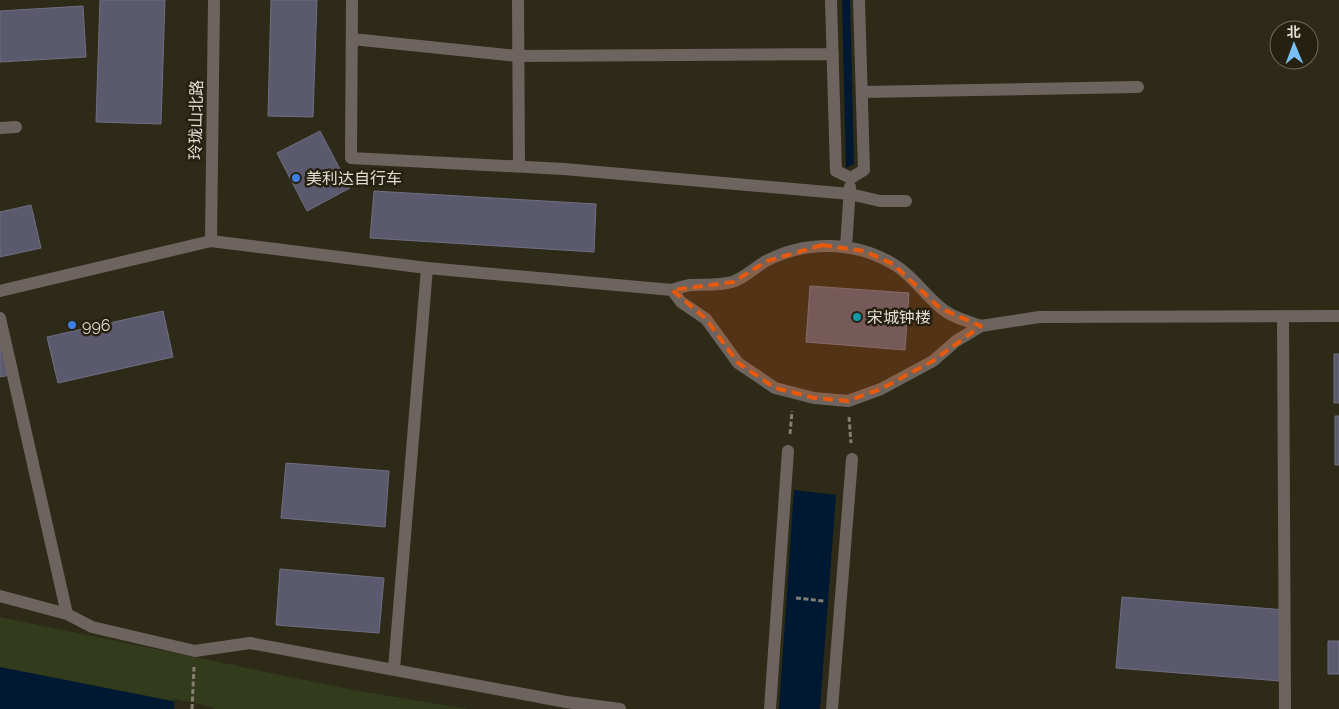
<svg xmlns="http://www.w3.org/2000/svg" width="1339" height="709" viewBox="0 0 1339 709" font-family="Raleway,'Noto Sans SC',sans-serif">
  <rect width="100%" height="100%" fill="#2e2a18"/>
  <path fill="#323b1c" d="M0,617L354,690L468,709H0Z"/>
  <path fill="#001932" d="M842,0H850L854,164L846,168Z
    M794,490L836,495L820,709H779Z
    M0,667L213,709H0Z"/>
  <path fill="#2e2a18" d="M174,699L213,707L214,709H174Z"/>
  <path fill="#5b596d" stroke="#706e82" d="M100,0H165L161,124L96,122Z
    M271,0H317L313,117L268,116Z
    M83,6L86,57L0,62V11Z
    M320,131L350,188L307,211L277,153Z
    M374,191L596,204L594,252L370,238Z
    M31,205L41,248L0,257V212Z
    M810,286L909,293L905,350L806,342Z
    M163,311L173,357L58,383L47,337Z
    M0,325L16,374L0,377Z
    M1334,354H1339V403H1334Z
    M1335,416H1339V465H1335Z
    M286,463L389,471L385,527L281,518Z
    M280,569L384,578L379,633L276,625Z
    M1122,597L1286,610L1280,681L1116,668Z
    M1328,641H1339V674H1328Z"/>
  <g fill="none" stroke-linecap="round" stroke-linejoin="round">
    <path stroke="#837f70" stroke-width="3" stroke-dasharray="5 2.5" stroke-linecap="butt" d="M849,417L851,443
      M790,434L792,411
      M796,598L824,601
      M192,709L194,667"/>
    <path stroke="#6d6460" stroke-width="12" d="M352,0L351,158L564,169L850,194L880,201H906
      M518,0L519,166
      M831,0L836,171L851,178L864,170L859,0
      M352,39L518,56L833,54
      M862,92L1138,87
      M0,128L16,127
      M211,241L214,0
      M846,247L850,187
      M672,290L681,302L706,319L738,363L775,388L814,398L848,401L881,389L933,361L956,341L981,326L1039,317L1339,316
      M0,291L211,241L427,268L672,290C678,288 684,286 690,285C704,284 718,286 732,282C745,278 756,266 768,260C808,240 856,241 895,265C913,276 924,294 940,307C951,317 967,321 981,326
      M1283,316L1285,709
      M0,318L67,614
      M0,596L67,614L92,627L195,651L250,643L566,702L620,709
      M394,669L427,268
      M770,709L788,451
      M832,709L852,459"/>
  </g>
  <path fill="#e8590c" fill-opacity="0.2" stroke="#e8590c" stroke-width="4" stroke-dasharray="10 6" stroke-linejoin="round" d="M822,245L864,251L893,264L940,308L981,326L933,361L881,389L848,401L814,398L775,388L738,363L706,319L672,290L733,282L767,261Z"/>
  <g fill="#3f7fe0" stroke="#25200f" stroke-width="2">
    <circle cx="296" cy="178" r="5"/>
    <circle cx="72" cy="325" r="5"/>
  </g>
  <circle fill="#0f9aa8" stroke="#25200f" stroke-width="2" cx="857" cy="317" r="5"/>
  <g text-anchor="middle" dominant-baseline="central" stroke-width="5" stroke-linejoin="round" paint-order="stroke">
    <g font-size="16" fill="#e0ddd2" stroke="#25200f">
      <text transform="translate(196 120) rotate(-89)">玲珑山北路</text>
    </g>
    <g font-size="16" fill="#e0ddd2" stroke="#25200f" text-anchor="start">
      <text x="306" y="178">美利达自行车</text>
      <text x="867" y="317">宋城钟楼</text>
      <text x="82" y="325">996</text>
    </g>
  </g>
  <g transform="translate(1294 45) rotate(359)"><circle r="24" fill="#25200f" stroke="#706c5d"/>
  <path d="M0-4L9 19L0 12L-9 19Z" fill="#78bff7"/>
  <text y="-8" font-size="14" font-weight="bold" text-anchor="middle" fill="#e0ddd2">北</text>
  </g>
</svg>
